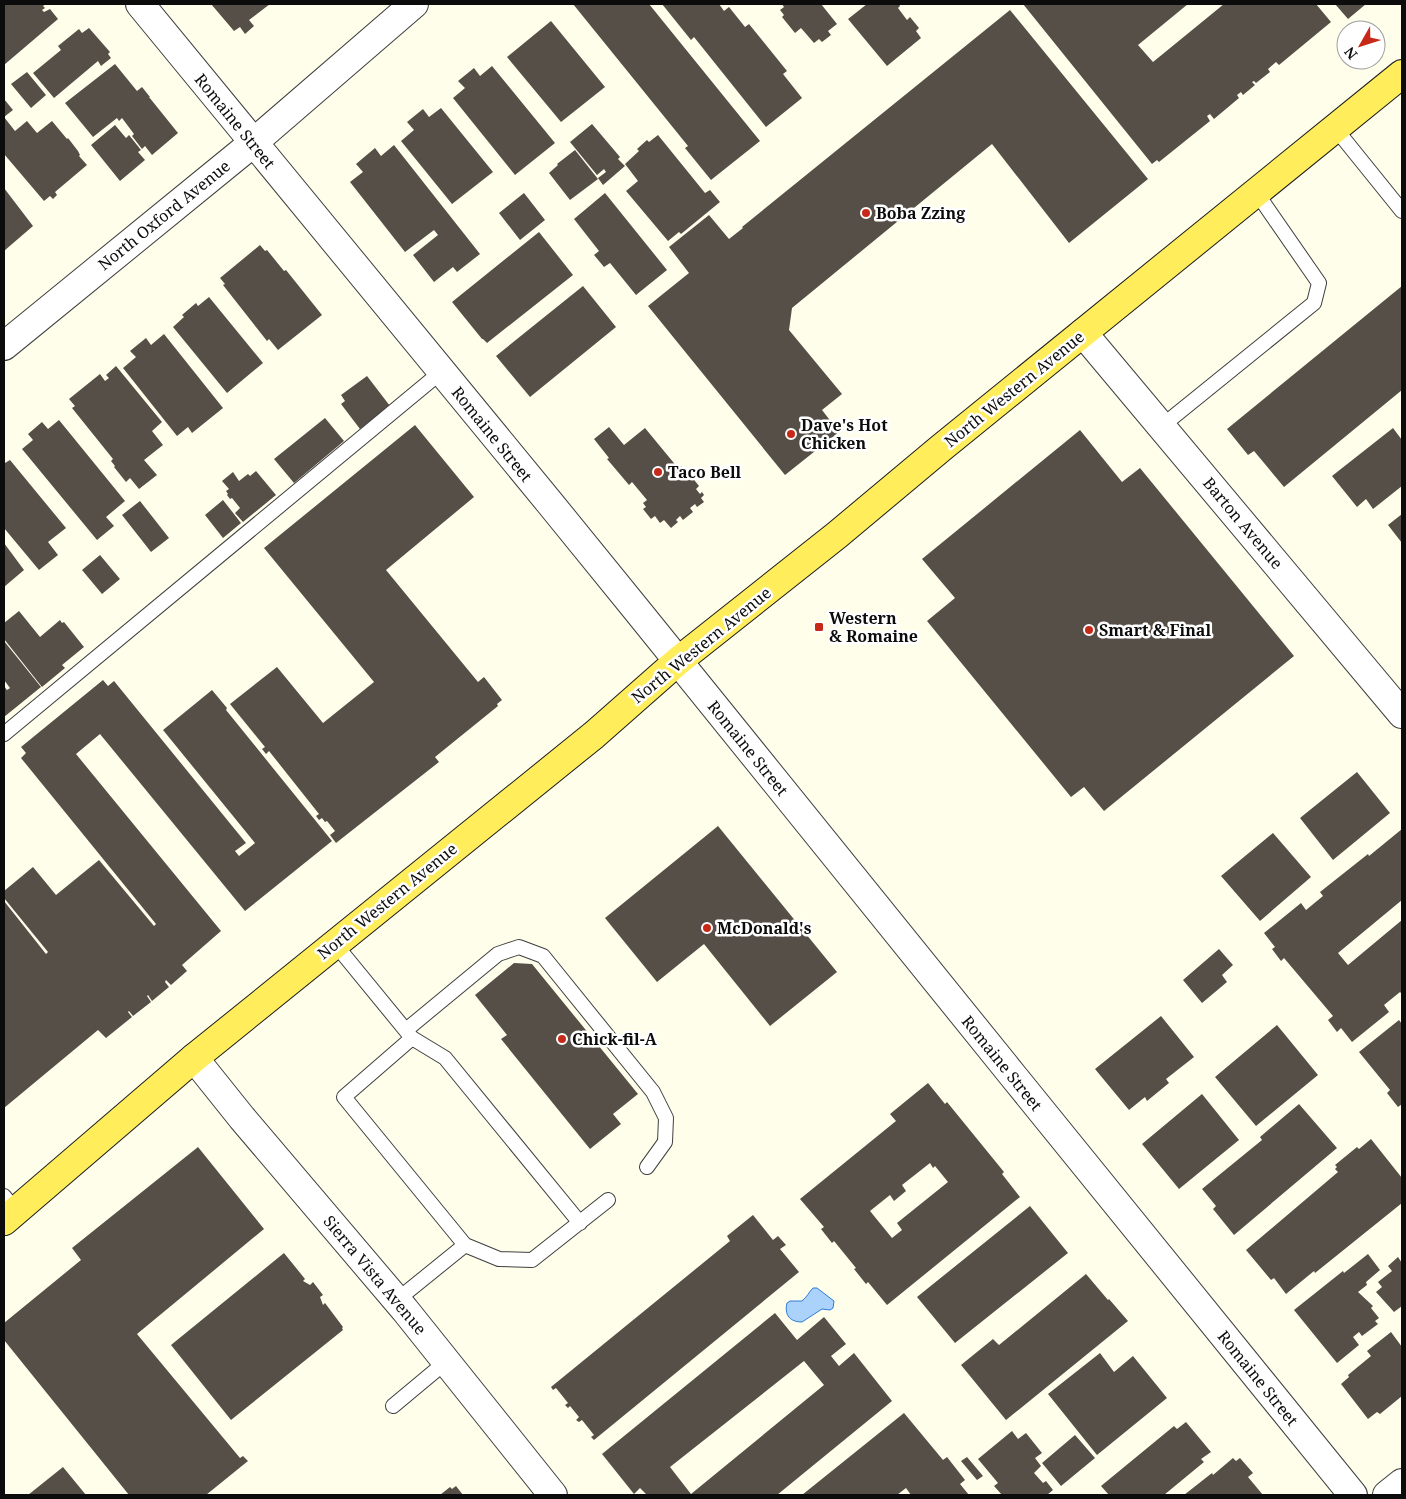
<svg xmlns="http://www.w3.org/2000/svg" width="1406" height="1499" viewBox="0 0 1406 1499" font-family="'Noto Serif',serif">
  <rect width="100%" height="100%" fill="#fffeeb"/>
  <path fill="#abd2fb" stroke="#2c7cd8" d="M813,1288H817L834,1301L833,1308L830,1310L822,1309L802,1322C790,1322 784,1315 787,1303L790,1301H802C807,1297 809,1292 813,1288Z"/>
  <path fill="#564f48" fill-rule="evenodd" d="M4,4H46L43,6L45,8L42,10L44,12L50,9L58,19L4,65Z
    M211,4H270L249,20L254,26L245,34L240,27L234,31Z
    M573,4H649L760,141L711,180L685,148L688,146Z
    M662,4H719L724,11L729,7L745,27L749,24L787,71L783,74L802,98L766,127L694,37L691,40Z
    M782,4H821L837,24L828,31L831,35L822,42L819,39L814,43L801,28L795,33L782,17L784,15L780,10L784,7Z
    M867,4H899L900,6L898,8L907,20L910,17L919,28L916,31L921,38L887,66L848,19Z
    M1023,4H1188L1138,45L1153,62L1224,4H1316L1331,22L1279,65L1276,62L1268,69L1270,72L1256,83L1254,81L1252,82L1255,85L1243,95L1241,92L1237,95L1239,98L1214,119L1210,114L1207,116L1210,121L1159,162L1157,160L1152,164Z
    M1335,4H1366L1348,19Z
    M1010,10L1148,179L1069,243L992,144L792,308L789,330L842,394L822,410L839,432L785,475L648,306L689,273L669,247L709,215L729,239L743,228L742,227Z
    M551,21L605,87L561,122L507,57Z
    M89,28L110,52L108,54L111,58L101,66L98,61L54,98L33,73L61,50L58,46L79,29L82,33Z
    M115,64L137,91L142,87L150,97H149L178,133L152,155L145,146L142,149L132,136L134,134L122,118L119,121L117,118L93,137L65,103Z
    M492,66L555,143L515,175L453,98L465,88L458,81L474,68L480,76Z
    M27,72L46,95L31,108L11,84Z
    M4,99L13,110L4,117Z
    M441,108L493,172L452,204L401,141L414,130L407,122L423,109L429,117Z
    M4,117L15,131L27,121L37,133L52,121L67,139L68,138L78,151L80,155L79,156L87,165L55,192L57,195L53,199L50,196L44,201L4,154Z
    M592,124L620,157L618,159L625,166L603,185L598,178L606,172L604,169L597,175L570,142Z
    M115,125L126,138L129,135L141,150L138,152L145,160L120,181L91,145Z
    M658,135L705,193L710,190L720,202L681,234L679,232L668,241L626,191L638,181L625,164L639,151L637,149L647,140L649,142Z
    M394,145L480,254L457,272L453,267L434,282L413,255L438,235L434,230L405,252L350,182L363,172L356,164L375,148L381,156Z
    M575,150L598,179L570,200L549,173L558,165L557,164Z
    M4,188L33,226L4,251Z
    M524,193L545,220L520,240L499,213Z
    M605,193L667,270L636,295L610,263L604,267L594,255L599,251L574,219Z
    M539,232L573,275L487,343L483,339H482L452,302Z
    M260,245L265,251L267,250L284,271L286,270L322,315L278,350L269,339L267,341L223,285L225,284L220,278Z
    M583,286L616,327L530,397L496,356Z
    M1402,286V390L1284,487L1254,451L1248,455L1227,429Z
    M209,297L263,363L227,393L173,327L184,317L182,315L196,303L198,306Z
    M164,334L223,408L192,433L188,427L177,436L123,368L136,357L130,351L146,338L151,345Z
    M116,366L162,422L152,431L163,445L144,460L157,475L139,489L130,478L126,482L114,467L115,466L111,461L113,459L72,408L75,406L69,399L100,374L105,381L109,378L106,375Z
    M367,376L390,406L360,429L341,404L345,401L341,395Z
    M325,418L344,441L294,483L274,459Z
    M59,420L125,501L106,517L114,526L97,540L22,449L33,440L28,434L42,422L48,429Z
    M415,425L474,497L386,570L478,682L484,677L502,700L497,704L498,706L435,757L439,762L336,843L330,835L335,831L327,821L325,822L322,818L319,820L316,816L319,814L269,751L266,754L262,749L265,747L230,704L277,667L323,723L374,682L264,548Z
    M609,427L624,445L645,428L678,468L681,466L686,473L684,474L688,479L691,476L699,486L696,489L700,494L702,492L704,495L701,498L704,502L697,507L695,504L690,508L693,512L683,520L680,516L676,520L678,522L671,528L664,520L660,523L655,516L651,519L643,509L646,507L643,503L647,500L632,482L629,485L607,459L609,458L594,439Z
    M1393,428L1402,440V486L1373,509L1366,499L1357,507L1332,476Z
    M1080,430L1122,482L1140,468L1294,656L1104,811L1084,787L1071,797L927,621L955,598L922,559Z
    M10,460L66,528L48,542L58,555L39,570L4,528V461L5,463Z
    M256,471L276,495L243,522L235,513L240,508L232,498L230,499L227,495L228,494L226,491L229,489L222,481L233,472L239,481L248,474L250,476Z
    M223,500L241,523L223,538L205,515Z
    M140,501L169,538L151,552L122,515Z
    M1402,514V543L1388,525Z
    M4,543L24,570L4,587Z
    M100,555L120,579L102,594L82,570Z
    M19,611L40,637L60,620L62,623L64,622L84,647L62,665L65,668L42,687L4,639V623Z
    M4,641L41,687L4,717V686L7,690L10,688L4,680Z
    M103,680L108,686L114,681L246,843L235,851L239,856L255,843L163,730L212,690L227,708L226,710L332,841L245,911L100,734L76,754L221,931L182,965L187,971L171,985L166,980L165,982L169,987L152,1001L148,995L147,996L151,1002L133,1016L129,1011L128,1012L132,1017L106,1038L98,1030L4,1108V901L46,954L48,952L4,898V891L33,867L56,895L99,860L154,926L156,924L21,758L26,753L21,747Z
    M1357,772L1390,813L1333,860L1300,818Z
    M718,826L837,972L770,1026L704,944L657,982L605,918Z
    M1402,829V900L1338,953L1348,965L1402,920V994L1400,992L1384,1005L1389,1012L1352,1042L1341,1028L1337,1032L1328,1020L1333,1016L1284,958L1281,961L1272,949L1275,947L1264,933L1301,903L1306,910L1323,896L1320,892L1368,854L1369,856Z
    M1273,833L1311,877L1260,921L1221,876Z
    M1219,949L1233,965L1222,975L1227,982L1202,1003L1183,980Z
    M514,963L532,964L638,1094L613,1114L621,1124L590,1149L501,1039L507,1035L475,995Z
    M1161,1016L1194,1057L1166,1079L1169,1083L1147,1101L1145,1097L1129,1110L1095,1069Z
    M1399,1020L1402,1024V1104L1398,1107L1387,1093L1390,1090L1359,1052Z
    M1277,1025L1318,1075L1256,1126L1215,1077Z
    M928,1083L945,1104L947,1102L1004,1172L1002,1174L1020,1197L887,1305L868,1282L866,1284L854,1269L856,1268L834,1241L832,1243L821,1229L824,1227L800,1199L896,1121L890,1114ZM930,1163L933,1168L935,1166L948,1182L897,1223L902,1230L892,1238L870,1211L890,1195L894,1201L906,1191L902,1185Z
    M1202,1094L1239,1140L1179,1189L1142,1144Z
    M1299,1104L1337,1148L1234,1235L1213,1209L1216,1206L1202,1189L1262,1140L1260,1137Z
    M1371,1139L1402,1178V1203L1315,1273L1314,1271L1286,1294L1274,1278L1271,1280L1246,1250L1338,1172L1335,1169L1337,1167L1335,1165L1357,1147L1359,1149Z
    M198,1147L264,1229L137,1334L240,1458L243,1456L248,1461L206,1495H129L4,1340V1323L81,1260L72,1248Z
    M1030,1206L1068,1253L955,1343L917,1297Z
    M753,1215L773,1240L778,1236L786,1245L780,1249L799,1272L594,1440L591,1437L594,1435L582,1420L579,1422L576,1420L579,1417L570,1406L568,1408L565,1405L568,1403L556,1388L553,1390L551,1387L730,1241L727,1236Z
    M284,1253L305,1279L303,1281L310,1285L313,1282L323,1295L320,1297L323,1305L325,1303L343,1327L342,1328L343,1330L231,1420L171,1345Z
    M1368,1254L1380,1270L1366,1282L1367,1285L1358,1292L1373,1306L1371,1308L1379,1318L1375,1321L1378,1324L1362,1336L1359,1332L1353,1337L1359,1345L1337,1363L1294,1310L1343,1271L1344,1273Z
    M1398,1257L1402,1263V1306L1394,1312L1376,1292L1382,1287L1378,1282L1392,1271L1388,1266Z
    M1086,1274L1108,1300L1109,1299L1128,1321L1006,1420L961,1365L993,1339L999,1345Z
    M775,1313L797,1340L824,1317L846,1344L831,1356L839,1366L854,1353L892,1401L777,1495H647L640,1488L634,1494L602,1454ZM804,1361L824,1385L691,1494L670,1467Z
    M1391,1332L1402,1347V1396L1380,1414L1377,1412L1368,1419L1341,1384L1349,1377L1348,1375L1371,1356L1367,1351Z
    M1100,1353L1114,1372L1133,1356L1167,1398L1097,1455L1048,1394Z
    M904,1413L943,1460L947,1457L965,1480L960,1484L969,1495H911L906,1488L897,1495H802Z
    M1186,1422L1211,1452L1201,1459L1204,1462L1164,1495H1109L1101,1486L1174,1426L1177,1429Z
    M1012,1431L1018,1439L1026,1433L1042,1453L1035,1458L1041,1466L1034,1473L1043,1483L1046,1481L1053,1490L1047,1495H1002L994,1486L998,1483L978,1459Z
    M1075,1435L1095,1458L1061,1486L1042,1463Z
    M967,1457L983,1476L977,1480L961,1461Z
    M1233,1458L1236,1461L1240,1458L1253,1473L1248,1477L1263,1495H1184L1212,1473L1213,1475Z
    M63,1467L86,1495H28Z
    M456,1486L463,1495H440L450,1487L452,1489Z"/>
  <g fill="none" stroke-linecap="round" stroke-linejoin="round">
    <g stroke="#3f3f3f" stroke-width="16">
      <path id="service" d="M1335,128L1402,211
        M1162,426L1314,303L1319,283L1256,192
        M4,734L441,372
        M335,944L412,1038L445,1058L580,1223
        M406,1030L498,954L519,947L543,956L653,1092L666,1118L665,1142L647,1167
        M412,1038L344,1097L465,1245L499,1259L532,1260L608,1200
        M4,1196L16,1211
        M397,1300L465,1245
        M393,1406L447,1361"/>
    </g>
    <g stroke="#3f3f3f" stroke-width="30">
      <path id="minor" d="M140,4C304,206 472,406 636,609C875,905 1113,1200 1353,1495
        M1083,333L1402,714
        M4,346L253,143L414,4
        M194,1058L242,1118L405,1310L553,1495
        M1387,1495L1402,1483"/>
    </g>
    <g stroke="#1d1d1d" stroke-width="30">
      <path id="primary" d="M4,1221L194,1058L594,735L678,661L837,535L941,448L1402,74"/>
    </g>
    <use href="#service" stroke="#fff" stroke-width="14"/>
    <use href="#minor" stroke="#fff" stroke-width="28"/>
    <use href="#primary" stroke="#ffed5b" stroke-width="28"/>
  </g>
  <g fill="#c72919" stroke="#fff" stroke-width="2">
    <circle cx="866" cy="213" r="5"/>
    <circle cx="791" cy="434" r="5"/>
    <circle cx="658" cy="472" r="5"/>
    <rect x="814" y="622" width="10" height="10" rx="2.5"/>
    <circle cx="1089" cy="630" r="5"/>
    <circle cx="707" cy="928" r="5"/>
    <circle cx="562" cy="1039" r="5"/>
  </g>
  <g text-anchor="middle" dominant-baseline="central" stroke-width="5" stroke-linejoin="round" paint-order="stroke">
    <g font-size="16" fill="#0c0c0c" stroke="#fff">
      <text transform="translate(235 121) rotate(51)">Romaine Street</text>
      <text transform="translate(164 215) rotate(-39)">North Oxford Avenue</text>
      <text transform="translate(1014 389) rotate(-39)">North Western Avenue</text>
      <text transform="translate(492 434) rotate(51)">Romaine Street</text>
      <text transform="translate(1243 523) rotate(50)">Barton Avenue</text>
      <text transform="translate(701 645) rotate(-39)">North Western Avenue</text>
      <text transform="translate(748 748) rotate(51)">Romaine Street</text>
      <text transform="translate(387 901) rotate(-39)">North Western Avenue</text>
      <text transform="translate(1002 1063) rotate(51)">Romaine Street</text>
      <text transform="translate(375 1275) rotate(50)">Sierra Vista Avenue</text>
      <text transform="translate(1258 1378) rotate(51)">Romaine Street</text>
    </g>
    <g font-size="16" font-weight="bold" fill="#0c0c0c" stroke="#fff" text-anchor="start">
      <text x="876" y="213">Boba Zzing</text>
      <text x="801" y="425">Dave's Hot<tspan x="801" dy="18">Chicken</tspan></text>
      <text x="668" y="472">Taco Bell</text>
      <text x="829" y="618">Western<tspan x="829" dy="18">&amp; Romaine</tspan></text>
      <text x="1099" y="630">Smart &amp; Final</text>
      <text x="717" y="928">McDonald's</text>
      <text x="572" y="1039">Chick-fil-A</text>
    </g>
  </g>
  <rect width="1406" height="1499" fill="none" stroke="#0c0c0c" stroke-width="10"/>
  <g transform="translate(1361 45) rotate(231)"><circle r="24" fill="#ffffff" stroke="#9e9e9e"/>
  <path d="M0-4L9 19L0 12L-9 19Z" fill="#c72919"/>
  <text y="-8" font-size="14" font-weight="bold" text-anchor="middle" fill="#0c0c0c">N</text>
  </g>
</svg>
